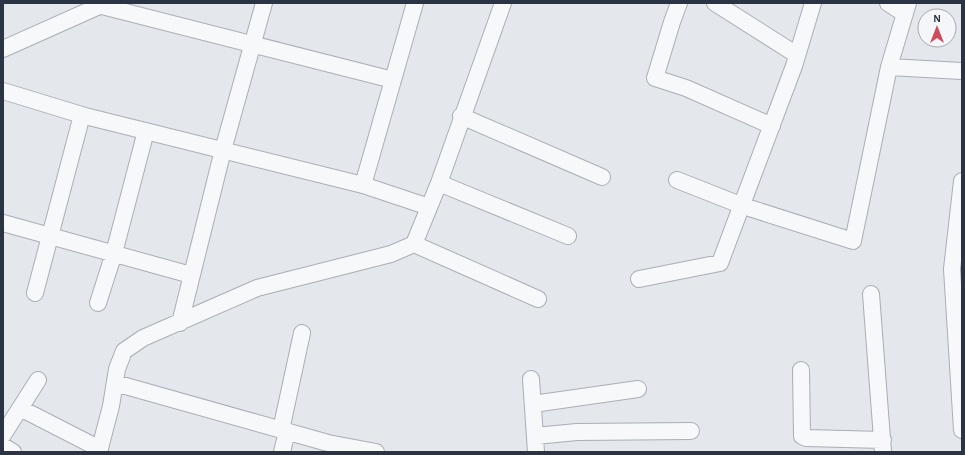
<svg xmlns="http://www.w3.org/2000/svg" width="965" height="455" viewBox="0 0 965 455" font-family="'Alegreya Sans',sans-serif">
  <rect width="100%" height="100%" fill="#e4e7ec"/>
  <g fill="none" stroke-linecap="round" stroke-linejoin="round">
    <g stroke="#a9aeb7" stroke-width="18">
      <path id="minor" d="M679,3L672,22L655,78L686,88L772,126
        M715,3L797,55
        M888,3L905,14
        M102,6L393,80
        M3,49L106,3
        M889,67L962,71
        M3,91L85,116L363,185L429,207
        M461,116L602,177
        M677,180L743,206L853,241L889,67L908,3
        M962,181L952,269L962,430
        M439,183L568,236
        M363,185L415,3
        M3,223L191,275
        M414,244L538,299
        M639,279L720,263L794,66L813,3
        M35,293L82,115
        M871,294L883,452
        M98,303L114,253L146,131
        M180,323L223,150L264,3
        M801,370L802,436L806,438L883,440
        M531,379L536,452
        M115,383L328,443L376,452
        M533,404L638,389
        M20,408L100,449
        M281,430L302,333
        M3,435L38,380
        M535,436L577,432L691,431
        M3,446L13,452
        M99,452L111,406L117,369L124,351L143,338L257,288L391,254L414,244L439,183L503,3
        M282,452L287,431"/>
    </g>
    <use href="#minor" stroke="#f7f8fa" stroke-width="16"/>
  </g>
  <rect width="965" height="455" fill="none" stroke="#2b3445" stroke-width="8"/>
  <g transform="translate(937 28)"><circle r="19" fill="#f4f6f9" stroke="#a4a8b1"/>
  <path d="M0-3L7 15L0 10L-7 15Z" fill="#d1495b"/>
  <text y="-6" font-size="11" font-weight="bold" text-anchor="middle" fill="#2b3445">N</text>
  </g>
</svg>
